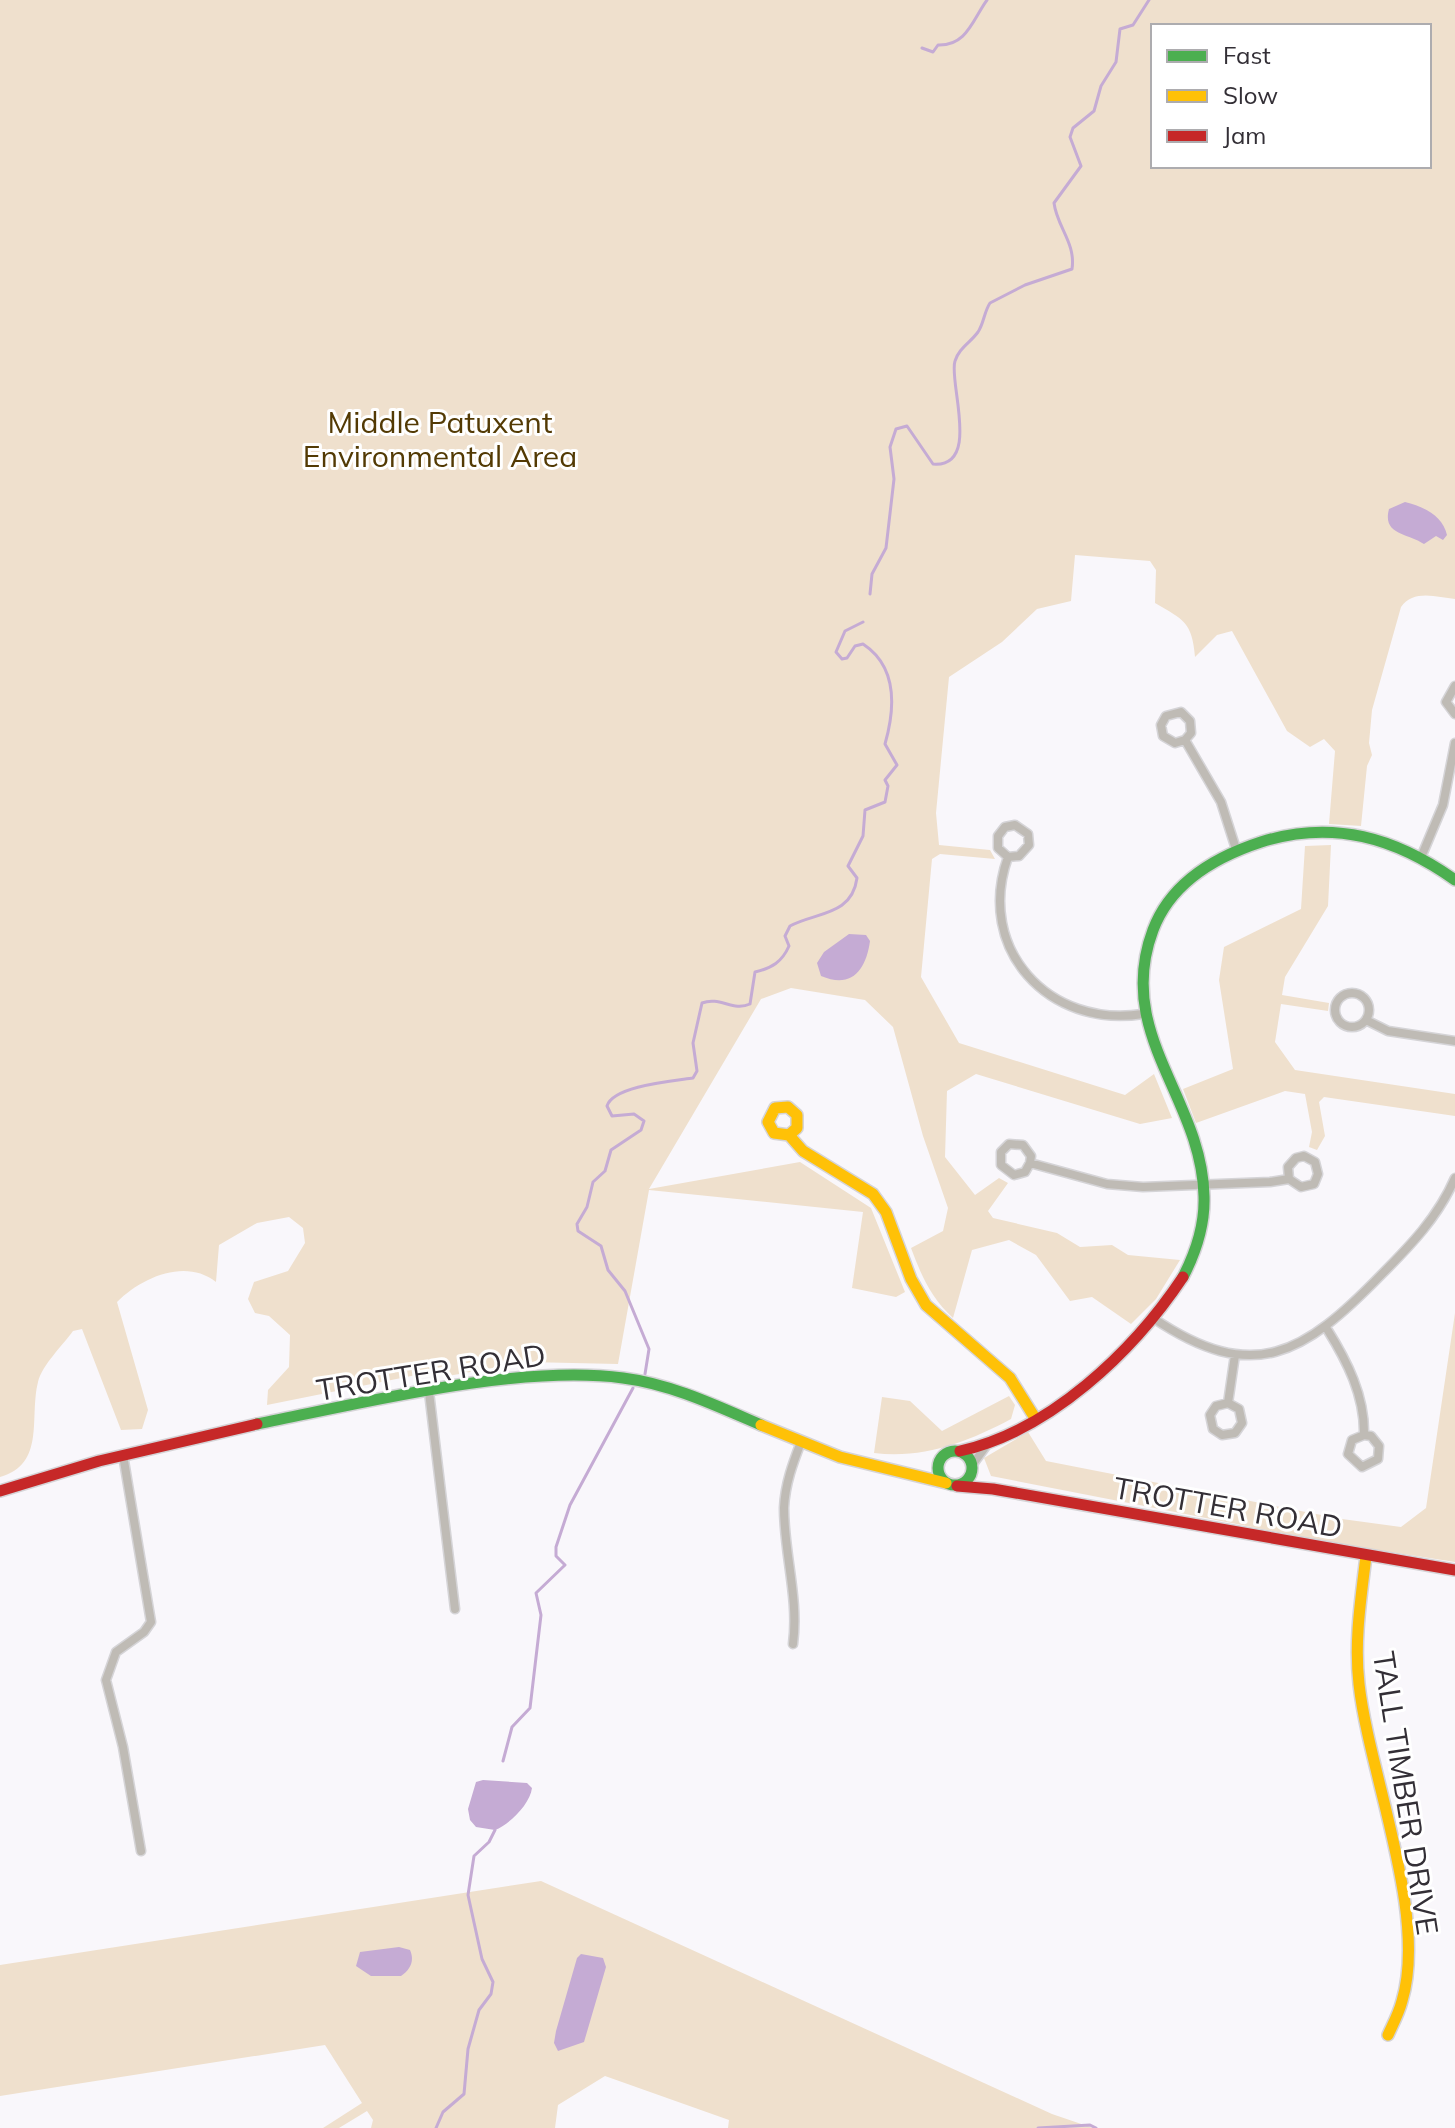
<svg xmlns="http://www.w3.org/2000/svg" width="1455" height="2128" viewBox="0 0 1455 2128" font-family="Mulish,sans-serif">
  <rect width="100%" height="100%" fill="#f9f7fb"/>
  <path fill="#efe0cd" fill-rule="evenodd" d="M0,0H1455V599C1437,597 1413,589 1401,607L1372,710L1369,743L1372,755L1367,766L1361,826L1329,824L1335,751L1324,739L1310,747L1287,731L1232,631L1217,635L1195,657C1192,622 1184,620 1155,603L1156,570L1150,561L1075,555L1071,601L1037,609L1002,642L949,677L936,813L939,845L990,850L995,859L940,854L932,859L921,977L959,1043L1125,1095L1154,1074L1172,1118L1140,1124L976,1074L947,1091L945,1157L975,1195L999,1178L1008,1183L988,1211L993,1218L1057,1233L1080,1247L1112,1245L1128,1255L1180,1260L1156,1299L1131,1324L1092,1297L1070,1301L1036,1255L1009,1240L972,1250L953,1318C931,1298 921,1275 911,1248L943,1231L948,1208L923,1136L893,1027L865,1000L791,988L761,999L649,1189L800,1162L871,1208L905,1292L896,1297L852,1288L863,1212L649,1190L618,1364L527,1362L448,1376L446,1369L267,1405L268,1390L289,1367L290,1335L269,1316L255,1313L248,1299L254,1282L288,1271L305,1243L303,1228L289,1217L257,1223L219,1245L216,1282C186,1258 142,1277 117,1302L148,1410L142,1429L121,1430L82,1329L73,1331C63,1345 42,1365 38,1382C29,1418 46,1464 0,1477ZM1153,26H1429V166H1153Z
    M1331,845L1328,906L1285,977L1282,995L1329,1003L1328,1011L1281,1004L1275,1042L1295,1070L1455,1094V1116L1324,1097L1319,1102L1325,1136L1317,1150L1309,1147L1312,1132L1305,1094L1285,1091L1196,1123L1183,1089L1233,1069L1219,980L1224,947L1301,909L1305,846Z
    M1455,1313V1562L1339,1544L991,1476L984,1458L1028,1432L1046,1461L1342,1519L1401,1527L1426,1508Z
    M1009,1396L1015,1405L1011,1419C968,1442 924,1459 874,1453L882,1397L910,1401L942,1431Z
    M541,1881L1052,2114L1093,2128H728L729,2120L605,2076L558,2105L555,2128H371L373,2120L367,2111L339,2128H323L362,2103L325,2045L0,2096V1965Z"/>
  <path fill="#c5abd4" d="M1405,502C1423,506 1443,516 1447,535L1443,540L1436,536L1424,544C1408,533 1382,535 1389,509Z
    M849,934L866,935L870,941C866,970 852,989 821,976L817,963L824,952Z
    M483,1780L527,1783L532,1788C530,1804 510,1824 495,1830L476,1827L470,1820L468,1809L476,1782Z
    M399,1947L410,1950C415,1961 410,1970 401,1976H371L356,1966L360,1952Z
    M581,1954L603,1958L606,1967L584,2042L558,2051L554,2043L556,2031L577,1958Z"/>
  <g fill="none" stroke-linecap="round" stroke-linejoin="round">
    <path stroke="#c5abd4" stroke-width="3" d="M922,48L933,52L938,45C967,46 973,19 987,0
      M870,594L872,574L886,548L894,479L890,447L896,429L907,426L933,464C982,468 948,381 955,361C959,348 970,343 978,332C984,323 984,312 990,303L1025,285L1072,269C1076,243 1057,227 1054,203L1081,166L1070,137L1073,128L1094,111L1101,86L1116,62L1120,29L1133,25L1149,0
      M645,1374L649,1349L625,1291L608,1270L601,1246L578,1231L577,1224L587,1207L593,1182L605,1171L611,1150L641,1130L644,1121L634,1114L612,1116L607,1106C613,1086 673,1081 693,1078L697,1071L693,1043L702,1003C720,996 733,1012 750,1004L755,972C772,968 782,962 789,946L785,936L790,926C816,912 852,916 857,878L848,866L863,836L865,810L885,802L888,786L885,780L897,765L885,744C895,709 898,667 863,644L855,646L847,658L842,659L836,652L845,631L863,622
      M503,1761L512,1727L530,1708L541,1615L536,1593L565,1565L556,1556V1547L570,1505L633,1388
      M436,2128L443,2112L464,2094L468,2049L479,2010L491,1994L493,1982L482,1959L468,1895L474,1856L489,1842L495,1830
      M1038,2128L1090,2125L1096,2128"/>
    <g stroke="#d5d4d7" stroke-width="11">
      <path id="street" d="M1455,686L1446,702L1455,714
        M1185,740L1175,743L1163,736L1161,725L1166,716L1181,712L1190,721L1191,733L1185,740L1221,802L1236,849
        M1422,855L1443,805L1455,743
        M1008,857L1019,856L1029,845L1028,834L1015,825L1005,827L998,836V848L1008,857C975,949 1049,1029 1143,1014
        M1335 1010a17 17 0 1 1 34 0a17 17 0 1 1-34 0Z
        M1366,1020L1388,1031L1455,1041
        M1030,1163L1031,1156L1023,1145L1009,1144L1001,1152V1165L1014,1175L1025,1172L1030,1163L1107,1184L1143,1187L1270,1182L1289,1179L1288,1167L1296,1158L1304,1156L1315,1162L1318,1174L1314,1184L1301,1187L1289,1179
        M1153,1318C1254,1386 1304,1354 1381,1275C1411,1245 1438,1217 1455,1178
        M1327,1329C1347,1361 1365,1396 1364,1435L1371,1436L1379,1446L1378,1459L1362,1467L1348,1454L1352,1440L1364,1435
        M429,1392L455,1609
        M1228,1403L1216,1406L1210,1415L1213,1429L1222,1435L1235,1433L1242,1423L1239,1409L1228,1403L1235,1355
        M123,1455L151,1622L144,1632L116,1652L106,1680L123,1747L141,1851
        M973,1464L986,1446
        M793,1644C799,1598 784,1554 784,1508C785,1484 793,1463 801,1442"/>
    </g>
    <g stroke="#d5d4d7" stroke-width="14">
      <path id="fast" d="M1183,1277C1196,1252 1205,1225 1204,1196C1202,1098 1114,1034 1153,930C1171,882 1215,857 1261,842C1333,819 1396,838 1455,880
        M257,1424C363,1403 517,1364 623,1378C671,1384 717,1406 761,1425
        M938 1468a17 17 0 1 1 34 0a17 17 0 1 1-34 0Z"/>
    </g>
    <g stroke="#d5d4d7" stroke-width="14">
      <path id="slow" d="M789,1135L797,1128V1115L788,1107L775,1108L768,1122L774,1133L789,1135L803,1151L873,1194L886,1212L911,1279L926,1305L1010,1378L1035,1418
        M761,1425L840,1457L946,1483
        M1366,1556C1361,1598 1354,1641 1359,1684C1369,1774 1428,1915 1402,2001C1399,2013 1393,2024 1388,2035"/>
    </g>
    <g stroke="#d5d4d7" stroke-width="14">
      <path id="jam" d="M960,1451C1050,1431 1133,1352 1183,1277
        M957,1486L993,1489L1455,1570
        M0,1491L99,1461L257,1424"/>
    </g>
    <use href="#street" stroke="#bfbbb5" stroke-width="8"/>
    <use href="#fast" stroke="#4caf50" stroke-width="11"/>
    <use href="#slow" stroke="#ffc107" stroke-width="11"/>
    <use href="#jam" stroke="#c62828" stroke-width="11"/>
  </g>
  <g text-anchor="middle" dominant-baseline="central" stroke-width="6" stroke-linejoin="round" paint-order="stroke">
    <g font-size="30" fill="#533a04" stroke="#fff">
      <text x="440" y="422">Middle Patuxent<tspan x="440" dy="34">Environmental Area</tspan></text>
    </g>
    <g font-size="30" fill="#332f36" stroke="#fff">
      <text transform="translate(431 1372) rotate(-9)">TROTTER ROAD</text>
      <text transform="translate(1228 1507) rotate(10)">TROTTER ROAD</text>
      <text transform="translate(1406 1793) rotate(81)">TALL TIMBER DRIVE</text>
    </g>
  </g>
  <rect x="1151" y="24" width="280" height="144" fill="#ffffff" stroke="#adacaf" stroke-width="2"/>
  <rect x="1167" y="50" width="40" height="12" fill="#4caf50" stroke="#adacaf" stroke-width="2"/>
  <text x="1223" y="64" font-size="24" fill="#332f36">Fast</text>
  <rect x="1167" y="90" width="40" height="12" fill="#ffc107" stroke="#adacaf" stroke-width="2"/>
  <text x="1223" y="104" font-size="24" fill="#332f36">Slow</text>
  <rect x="1167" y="130" width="40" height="12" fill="#c62828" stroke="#adacaf" stroke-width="2"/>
  <text x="1223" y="144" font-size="24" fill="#332f36">Jam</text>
</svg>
